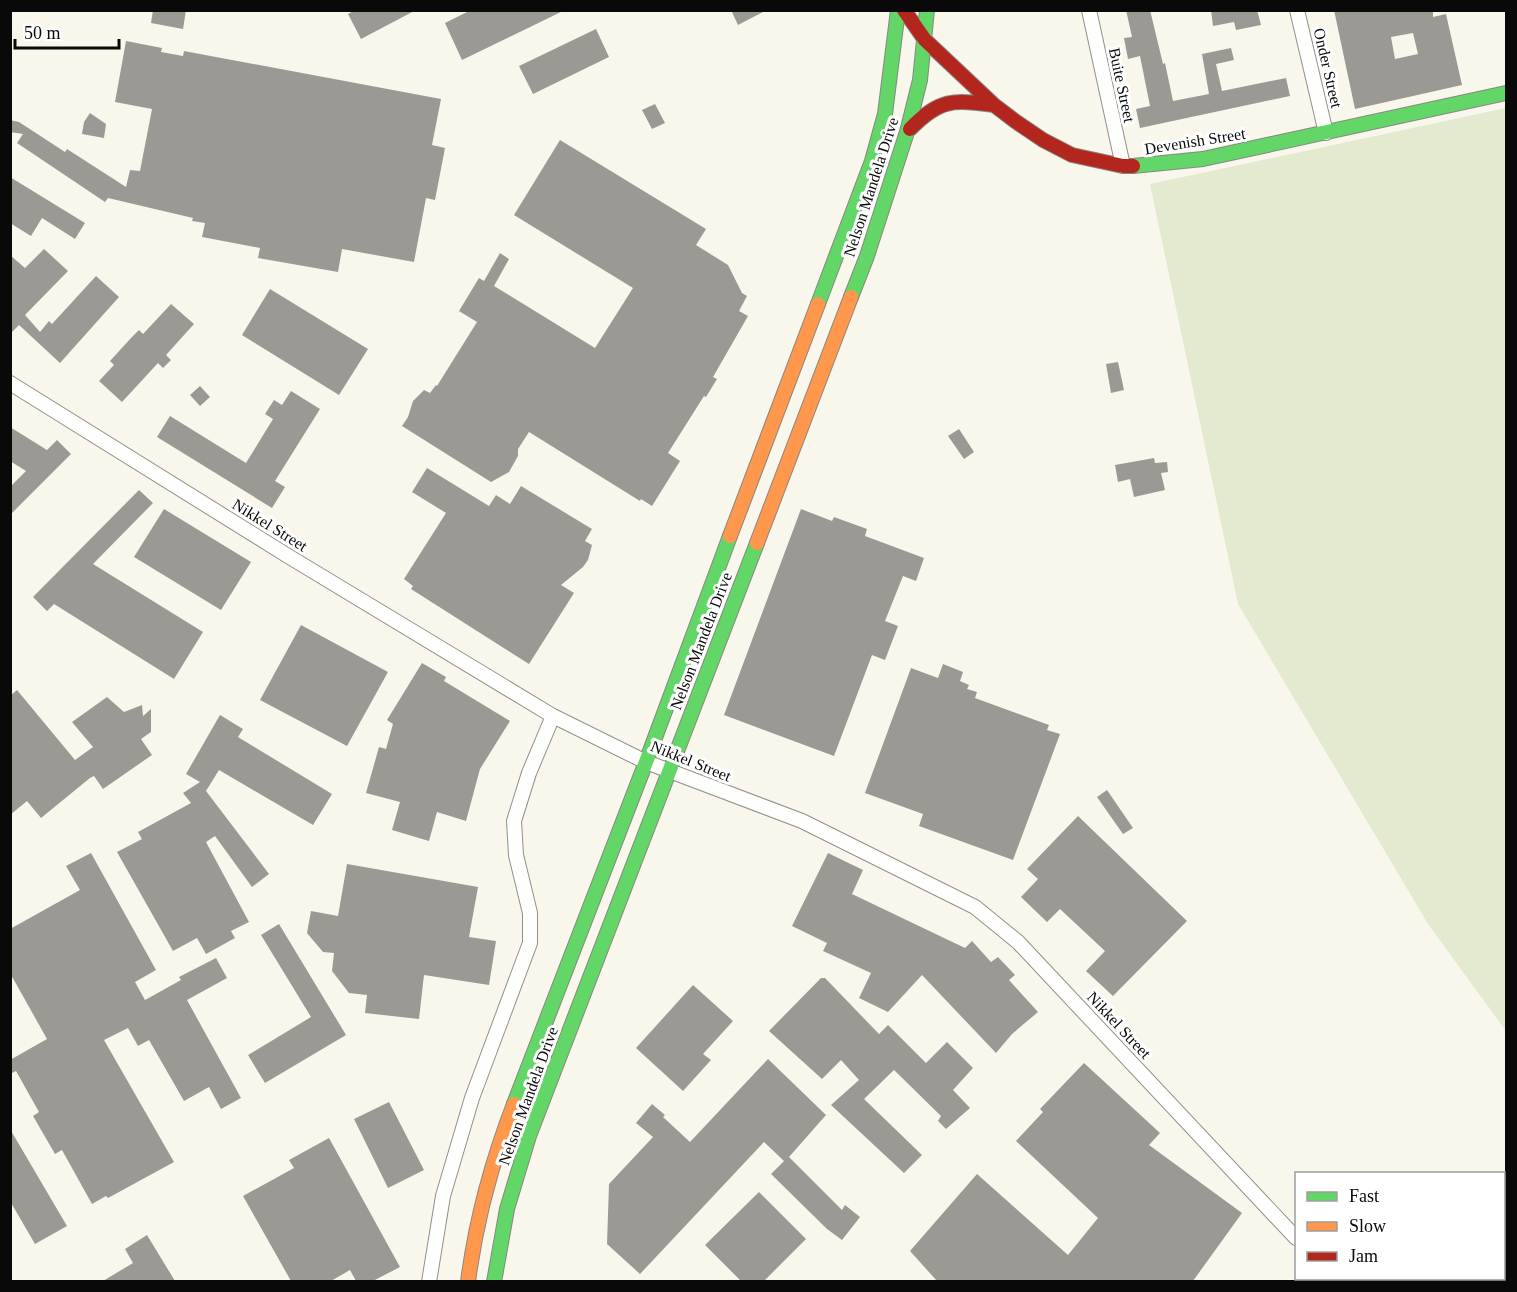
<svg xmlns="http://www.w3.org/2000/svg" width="1517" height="1292" viewBox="0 0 1517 1292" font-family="Georgia,serif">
  <rect width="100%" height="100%" fill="#f9f7ec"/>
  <path fill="#e3eacf" d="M1506,108V1031L1428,924L1238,604L1150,184Z"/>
  <path fill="#9b9993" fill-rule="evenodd" d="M153,10H186L183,29L151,23Z
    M355,10H416L361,39L348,14Z
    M471,10H565L462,60L445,23Z
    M731,10H767L738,25Z
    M1126,10H1150L1163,64L1165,63L1173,101L1209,94L1202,54L1231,48L1234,60L1216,64L1222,91L1286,78L1290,96L1140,128L1136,109L1150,106L1140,56L1128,59L1124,38L1132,37Z
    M1211,10H1257L1261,25L1236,30L1234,22L1213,26Z
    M1334,10H1433V17L1446,14L1462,85L1355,109ZM1413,33L1418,54L1395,59L1391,37Z
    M596,29L609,57L533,94L519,66Z
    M126,41L162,48L161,52L183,56L184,51L441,99L432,145L445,148L435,200L426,198L414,262L342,249L338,272L258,258L260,248L202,237L205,223L192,221L193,218L108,198L105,202L17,143L23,134L10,132V120L19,122L65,152L67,149L126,187L130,170L140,171L152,109L115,102Z
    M655,104L665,123L652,129L642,110Z
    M90,113L106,124L104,138L82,134L84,122Z
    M560,140L706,229L696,245L728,265L742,293L747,296L739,311L748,316L713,377L717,379L706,397L704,396L668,453L680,461L652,506L641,499L640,501L529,432L518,449V456L509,472L491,482L402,426L408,417L413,401L424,390L430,393L436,385L437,386L477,322L459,311L479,278L484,281L500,253L509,259L494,286L595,348L633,288L514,215Z
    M10,177L85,223L75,239L42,218L31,236L10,223Z
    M44,249L68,271L25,315L40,332L49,321L52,324L96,276L119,297L60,363L19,325L10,334V255L25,268Z
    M270,289L368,349L339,395L242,335Z
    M171,304L194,324L166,355L171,360L163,368L158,363L122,402L99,381L114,365L110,361L131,338L139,330L143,334Z
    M1118,362L1124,390L1111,393L1106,364Z
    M200,386L210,397L200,406L190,395Z
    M291,391L320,409L275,481L285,487L272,508L157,437L170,416L246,463L273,419L265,414L274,400L282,405Z
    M10,427L47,450L57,440L71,454L10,515V487L26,471L10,461Z
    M959,429L974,452L964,459L948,436Z
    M1154,458L1155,463L1167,462L1168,472L1161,473L1165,490L1134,497L1130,479L1118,482L1115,465Z
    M427,468L489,506L496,495L510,504L521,486L592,529L585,541L592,545L588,560L583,567L561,585L574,593L529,664L411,589L413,586L404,579L446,513L412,492Z
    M139,490L153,503L93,564L203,632L174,679L54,604L47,611L33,597Z
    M164,509L251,562L221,610L134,557Z
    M801,509L832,521L834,517L867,529L865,536L924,558L916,581L903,576L885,621L898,626L885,660L872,655L834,756L724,715Z
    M301,625L388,672L347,746L260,700Z
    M422,663L446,677L444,681L510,721L480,769L466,821L437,812L429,841L392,830L400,802L366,793L379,747L386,749L393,724L387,720Z
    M943,664L963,672L960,681L969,685L967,689L977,692L975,698L1049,725L1047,730L1060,734L1013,860L919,826L923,814L865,793L911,668L938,678Z
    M17,690L75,760L93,747L72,722L107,697L124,712L142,705L143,716L151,709V732L141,739L152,755L103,789L94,776L90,778L41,818L27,801L10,815V696Z
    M220,715L243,729L238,737L332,794L313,825L219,770L206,791L269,874L252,887L215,836L206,842L249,922L231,931L235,938L206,954L197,938L173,951L117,852L142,839L138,832L191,803L183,793L200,782L186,774Z
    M1107,790L1133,828L1123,834L1097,797Z
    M1078,816L1187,921L1113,996L1086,971L1105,951L1060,909L1047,922L1021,897L1038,879L1027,869Z
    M91,853L156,970L135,982L145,1000L181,980L179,977L216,958L227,978L187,1000L241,1098L221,1109L209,1087L184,1101L149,1040L138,1046L128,1028L104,1040L174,1162L108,1198L106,1196L92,1204L62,1150L55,1154L33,1116L39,1112L16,1071L10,1074V1060L47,1039L10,973V929L80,890L66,866Z
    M828,853L863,870L852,894L965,948L972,941L991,962L998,957L1015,975L1009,980L1038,1012L1012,1034L996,1053L922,975L888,1012L859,998L871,973L823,951L827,943L792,926Z
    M347,864L478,887L469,937L496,941L489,985L424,975L419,1019L365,1013L367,995L349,993L332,971L334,953L323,952L307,933L311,911L338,916Z
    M279,924L346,1035L265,1083L248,1055L311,1017L261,935Z
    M821,978H825L879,1034L888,1025L926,1063L947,1042L973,1068L953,1090L970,1108L946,1129L938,1121L941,1116L894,1070L864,1099L922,1155L904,1173L831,1105L859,1080L841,1060L822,1079L769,1031Z
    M693,985L733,1021L703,1054L711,1060L683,1091L636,1048Z
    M768,1059L826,1115L789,1157L842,1210L845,1205L860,1217L842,1240L827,1229L771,1174L784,1161L764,1142L640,1274L607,1244L609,1184L653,1137L636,1123L652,1104L665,1115L663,1117L690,1142Z
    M1084,1063L1160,1133L1149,1145L1242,1213L1193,1281H937L910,1251L977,1174L1068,1255L1098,1218L1016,1141L1043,1112L1040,1109Z
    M389,1102L424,1170L388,1188L354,1119Z
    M10,1129L67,1226L35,1244L10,1201Z
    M329,1138L400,1267L373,1281H356L350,1270L331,1281H291L243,1196L294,1168L289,1160Z
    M759,1192L806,1239L764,1281H741L705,1245Z
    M147,1235L175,1281H103L133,1263L125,1249Z"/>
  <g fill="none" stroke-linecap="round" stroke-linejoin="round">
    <g stroke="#91908b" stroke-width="16">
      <path id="street" d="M1089,10L1123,166
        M1297,10L1326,133
        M10,383L288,556L553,716L646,762L802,821L975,907L1018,942L1296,1238
        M1336,1278L1339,1282
        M429,1282L443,1196L472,1098L530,943V913L516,855L514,821L529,773L553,716"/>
    </g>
    <g stroke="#888782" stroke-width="16">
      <path id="fast" d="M1133,166L1203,159L1506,93
        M851,297L867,256L907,132L920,80L927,10
        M818,304L872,161L885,114L898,10
        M514,1104L646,762L730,536
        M494,1282L507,1209L529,1136L757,543"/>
    </g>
    <g stroke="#888782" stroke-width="16">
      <path id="slow" d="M730,536L818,304
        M757,543L851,297
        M468,1282C476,1219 491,1164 514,1104"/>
    </g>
    <g stroke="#888782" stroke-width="16">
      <path id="jam" d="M904,10L925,40L994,105L1015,121L1043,140L1072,155L1123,166H1133
        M910,129C940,98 953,100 994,105"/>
    </g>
    <use href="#street" stroke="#fefefc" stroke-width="14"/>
    <use href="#fast" stroke="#63d668" stroke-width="14"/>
    <use href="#slow" stroke="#ff974d" stroke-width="14"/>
    <use href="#jam" stroke="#b3261e" stroke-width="14"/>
  </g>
  <g text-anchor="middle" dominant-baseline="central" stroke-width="6" stroke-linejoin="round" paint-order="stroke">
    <g font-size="16" fill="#090909" stroke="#fff">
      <text transform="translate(1328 68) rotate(77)">Onder Street</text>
      <text transform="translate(1122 85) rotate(78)">Buite Street</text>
      <text transform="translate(1195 141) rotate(-9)">Devenish Street</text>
      <text transform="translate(871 187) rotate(-72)">Nelson Mandela Drive</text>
      <text transform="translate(270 525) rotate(32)">Nikkel Street</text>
      <text transform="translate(701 641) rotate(-69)">Nelson Mandela Drive</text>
      <text transform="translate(691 761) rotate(22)">Nikkel Street</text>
      <text transform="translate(1119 1025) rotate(47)">Nikkel Street</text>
      <text transform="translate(528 1096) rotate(-70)">Nelson Mandela Drive</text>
    </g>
  </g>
  <rect width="1517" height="1292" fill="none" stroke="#090909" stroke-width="24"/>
  <rect x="1295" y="1172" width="210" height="108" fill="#ffffff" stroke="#9d9d9d" stroke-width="1.5"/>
  <rect x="1307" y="1192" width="30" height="9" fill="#63d668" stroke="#9d9d9d" stroke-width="1.5"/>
  <text x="1349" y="1202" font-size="18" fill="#090909">Fast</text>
  <rect x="1307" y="1222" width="30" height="9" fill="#ff974d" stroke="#9d9d9d" stroke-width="1.5"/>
  <text x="1349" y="1232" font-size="18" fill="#090909">Slow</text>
  <rect x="1307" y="1252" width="30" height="9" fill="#b3261e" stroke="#9d9d9d" stroke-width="1.5"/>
  <text x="1349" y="1262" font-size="18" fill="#090909">Jam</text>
  <path d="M15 39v9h104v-9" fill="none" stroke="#090909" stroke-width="3"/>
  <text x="24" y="39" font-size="18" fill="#090909" stroke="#ffffff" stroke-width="4.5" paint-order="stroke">50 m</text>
</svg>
